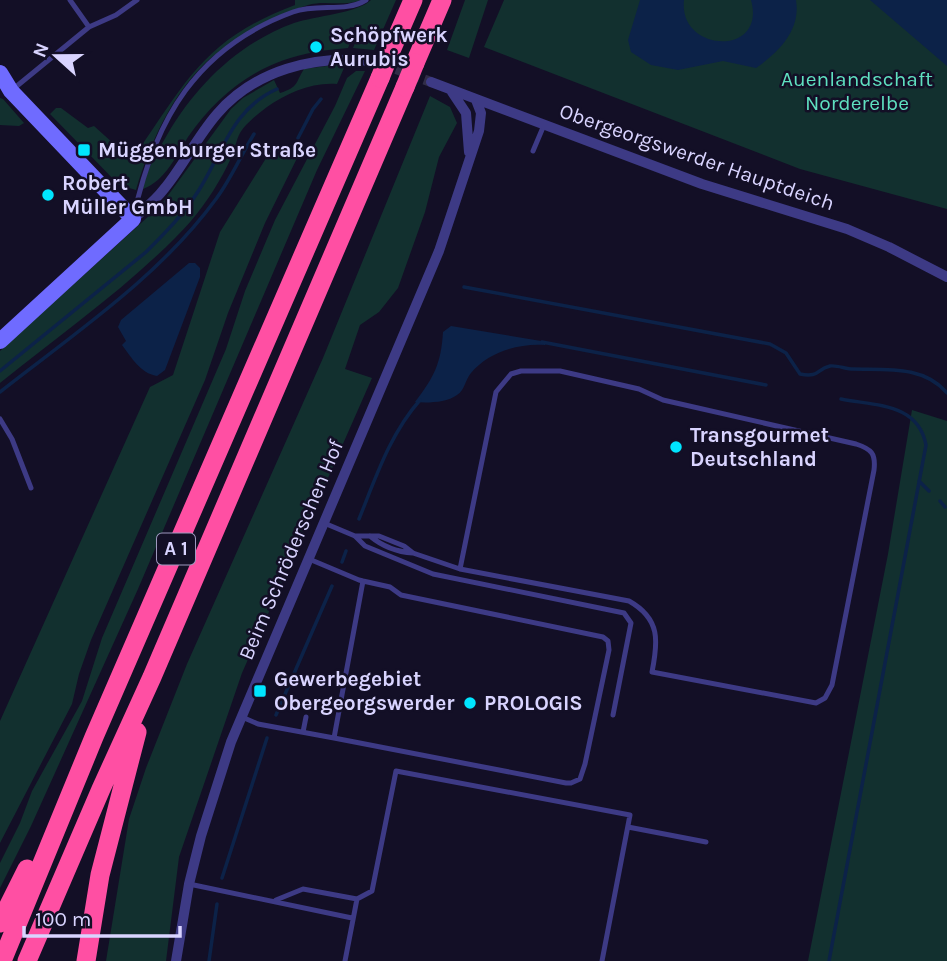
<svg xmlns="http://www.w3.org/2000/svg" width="947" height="961" viewBox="0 0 947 961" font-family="Karla,sans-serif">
  <rect width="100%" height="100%" fill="#130f26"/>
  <path fill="#12302f" d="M295,0H361C343,7 325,0 308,5C292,10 278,18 264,26C249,33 235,40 221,50C177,82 151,139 136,190L119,185L50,114L56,108H61L88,128L94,126L124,153L132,155L138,151C188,78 207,38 295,5Z
    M371,0H396L374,50L353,48L360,31L356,27H350L347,34L353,36L348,48L319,51L323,46L314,40L309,47L316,52C261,61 220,91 188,137C176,156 165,181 143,189C146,170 157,152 167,135C196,85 239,43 294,23C315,16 358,13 371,0Z
    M465,0H488L469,58L447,50Z
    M504,0H947V209L800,169L484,47Z
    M342,64L344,68L337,84C312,82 287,93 267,107C259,113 245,124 240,133C236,140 235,150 231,158C221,180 207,202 191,221C138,280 62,333 0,383V351L161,205L231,109L243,98L274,80L280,93C299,87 295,83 304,69Z
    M356,71H365L317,170L138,589L31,826L0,888V863L20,823L32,791L82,701L102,638L226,349L245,291L275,220L335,106L347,78Z
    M430,96L450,107L457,123L439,157L425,212L398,288L379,312L360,325L345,369L372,378L242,673L179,857L166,961H106L129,819L146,768L187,664L323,358Z
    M0,98L3,99L24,123L19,126L0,125Z
    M304,144L265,223L228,313L205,380L91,640L79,674L72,704L0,843V721L150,387L173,375L220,232L273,147Z
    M912,410L947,421V961H808L888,554Z"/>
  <path fill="#0c2248" d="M640,0H684C678,53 767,57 751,0H796C801,30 779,52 756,68L723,61L678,70L651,65L631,52L628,40Z
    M870,0H947V66Z
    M189,263H195L200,268V277L165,370L157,376C140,373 132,358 122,345L126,341L118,327L121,320Z
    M451,326L547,342L545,345C519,343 488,352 471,373C465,380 465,390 457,395C446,403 427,403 415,402C434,377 441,364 443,332Z"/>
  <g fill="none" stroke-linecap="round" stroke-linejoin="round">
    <path stroke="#0c2248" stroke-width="3.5" d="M298,138L313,109L321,99
      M464,287L770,344L786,353L800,374C820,378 816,369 830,366C837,365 846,369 853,369C885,370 924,365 947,393
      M542,342L766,385
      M0,371L146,252C165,233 184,214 199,190C223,152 232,109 277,89
      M0,392C75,333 159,277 216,199C231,179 241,155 254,134
      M919,481L929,491
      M940,501L945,507
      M359,519C376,477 390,434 420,400
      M342,562L346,551
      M276,715L332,586
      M222,878L267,738
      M209,961L217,904
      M829,961L926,445C918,403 876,406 841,399"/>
    <path stroke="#312d47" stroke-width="10" stroke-dasharray="10 5" stroke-linecap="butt" d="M382,64L431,82"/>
    <path stroke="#3d3a85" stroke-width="5" d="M70,0L89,27
      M12,90L89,27L116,15L137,0
      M533,151L544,125
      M134,215C155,119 197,47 293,12C318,3 345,13 366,0
      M0,419L12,439L31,488
      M324,523L355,536L365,546L433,574L624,613L631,623L613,715
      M355,536H379L404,546L413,553L460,569L629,601C661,619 658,642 652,672L816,703L825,698L832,685L874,470C876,453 871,449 856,444L663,400L639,389L560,371H521L511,374L496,392L460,569
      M370,536C382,546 397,552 413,553
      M309,559L359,580L363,581L390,587L401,595L603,637L608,641L609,650L585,764L580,779L571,783H566L334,738L363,581
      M242,717L258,724L334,738
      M303,732L306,717
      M628,827L706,842
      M189,884L352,918
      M276,900L303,889L357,899
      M345,961L357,899L372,891L396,771L630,815L602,961"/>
    <path stroke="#3d3a85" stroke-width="10" d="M431,82L702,184L847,229L889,247L947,277
      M452,92L466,113L469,152
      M133,219C143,210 155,201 164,189C183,166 197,137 217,114C255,70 314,55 370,61
      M176,961L189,884L201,836L231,742L439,251L479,131L481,113L476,100"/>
    <path stroke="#6f6bff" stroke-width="16" d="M0,73L11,91L133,219L0,341"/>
    <path stroke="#ff4fa3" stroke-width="19" d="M390,53L413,0
      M415,63L442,0
      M0,923L27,869
      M2,961L94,737L380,78
      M27,961L101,789L152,677L405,87
      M86,961L100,875L137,732"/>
    <path stroke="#ff4fa3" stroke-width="19" d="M380,78L390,53
      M405,87L415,63"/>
  </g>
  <g fill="#00e5ff" stroke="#130f26" stroke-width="2.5">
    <circle cx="316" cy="47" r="7"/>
    <rect x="77" y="143" width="14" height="14" rx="3.5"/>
    <circle cx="48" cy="195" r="7"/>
    <circle cx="676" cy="447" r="7"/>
    <rect x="253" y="684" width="14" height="14" rx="3.5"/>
    <circle cx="470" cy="703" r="7"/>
  </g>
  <g text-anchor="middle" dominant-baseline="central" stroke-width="5" stroke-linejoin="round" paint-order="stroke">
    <rect fill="#130f26" stroke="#9e99be" stroke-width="2" x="157" y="533.5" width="38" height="31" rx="5"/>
    <g font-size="19" font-weight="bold" fill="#d9d4ff">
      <text x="176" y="549">A 1</text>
    </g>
    <g font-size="21" font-weight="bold" fill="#d9d4ff" stroke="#130f26" text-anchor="start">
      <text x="330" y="35">Schöpfwerk<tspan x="330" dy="24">Aurubis</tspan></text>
      <text x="98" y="150">Müggenburger Straße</text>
      <text x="62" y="183">Robert<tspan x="62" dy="24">Müller GmbH</tspan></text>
      <text x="690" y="435">Transgourmet<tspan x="690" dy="24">Deutschland</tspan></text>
      <text x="274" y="679">Gewerbegebiet<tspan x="274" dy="24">Obergeorgswerder</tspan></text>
      <text x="484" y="703">PROLOGIS</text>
    </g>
    <g font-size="21" fill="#5fe0c0" stroke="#130f26">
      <text x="857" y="79">Auenlandschaft<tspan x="857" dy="24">Norderelbe</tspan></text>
    </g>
    <g font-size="21" fill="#d9d4ff" stroke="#130f26">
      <text transform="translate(697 157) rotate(19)">Obergeorgswerder Hauptdeich</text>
      <text transform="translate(291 550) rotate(-67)">Beim Schröderschen Hof</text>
    </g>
  </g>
  <g transform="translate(56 56) rotate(291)" stroke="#130f26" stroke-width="5" paint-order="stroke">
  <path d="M0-5L12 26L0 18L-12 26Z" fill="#d9d4ff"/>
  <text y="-10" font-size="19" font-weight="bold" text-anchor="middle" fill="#d9d4ff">N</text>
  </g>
  <path d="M24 926v10h156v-10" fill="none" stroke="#d9d4ff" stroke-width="3.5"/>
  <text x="35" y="926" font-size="21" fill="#d9d4ff" stroke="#130f26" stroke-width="5" paint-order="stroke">100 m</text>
</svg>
